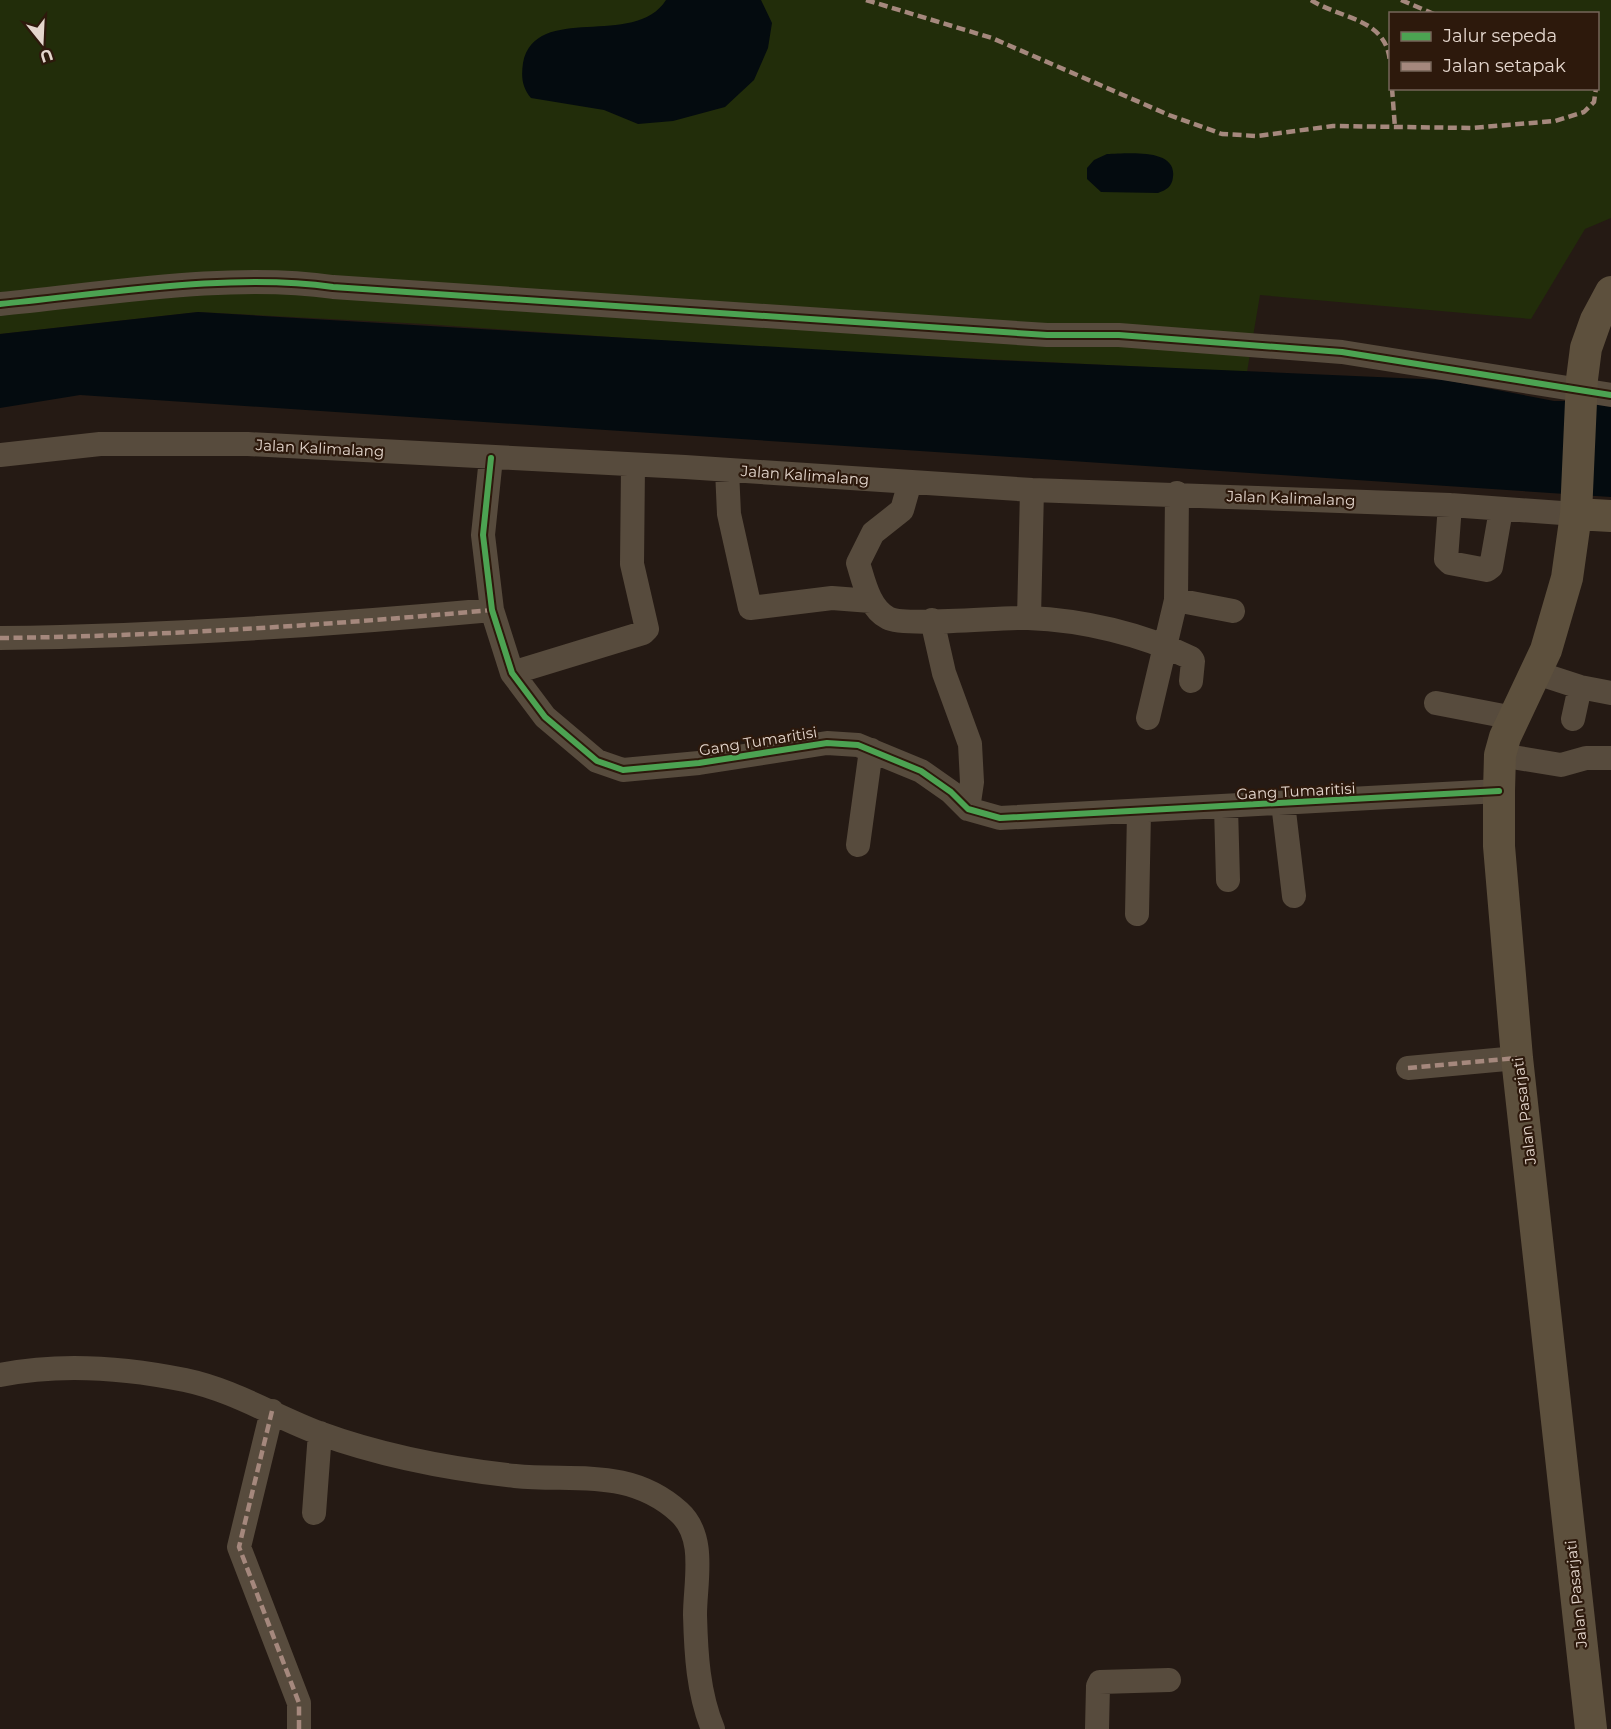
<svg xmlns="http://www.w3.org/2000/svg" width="1611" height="1729" viewBox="0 0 1611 1729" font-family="Montserrat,sans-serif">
  <rect width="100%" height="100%" fill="#251a14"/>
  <path fill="#222d0a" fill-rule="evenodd" d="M0,0H1611V218L1585,229L1531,319L1260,295L1247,372L782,349L425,324L198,312L0,334ZM1390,14H1598V88H1390Z"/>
  <path fill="#040b0f" d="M666,0H761L772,23L768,48L754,80L725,107L673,121L638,124L604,110L531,98C522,87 521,77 523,63C536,1 634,50 666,0Z
    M1107,154C1125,154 1177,147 1173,177C1172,187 1166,190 1158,193L1101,192L1087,179V168L1094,160Z
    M198,312L993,360L1445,380L1554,401H1611V497L80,395L0,408V334Z"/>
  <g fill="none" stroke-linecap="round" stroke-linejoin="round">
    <path stroke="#574b3d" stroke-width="24" d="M0,304C104,294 231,272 333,287L1047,335H1119L1342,352L1611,395
      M0,455L100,444H248L685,467L1032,490L1450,505L1576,514
      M491,458L483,535L492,610L512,673L545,717L597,761L623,770L699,763L827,743L858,745L921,771L951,792L968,809L1000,818L1499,791
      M727,470L729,514L750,608L832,598L871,601
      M910,482L902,510L873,533L858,563C864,582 869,608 888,618C905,627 1001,617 1028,618C1083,620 1142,634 1191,658L1193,661L1191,681
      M1450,505L1446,559L1450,563L1487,570L1491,567L1501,510
      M1176,600L1233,611
      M1029,618L1032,490
      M932,620L944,673L970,744L972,782L968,809
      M0,638C165,636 328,625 492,610
      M512,673L643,633L647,629L632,564L633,466
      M1537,673L1580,687L1611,693
      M1436,703L1514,718
      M1148,718L1176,600L1177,493
      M1573,719L1580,687
      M1500,755L1561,765L1586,758H1611
      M1283,803L1294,896
      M1226,807L1228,880
      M858,845L871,750
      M1137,914L1139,812
      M1408,1068L1517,1058
      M0,1375C59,1363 126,1368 185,1380C233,1390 274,1416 319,1433C379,1455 451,1469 515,1476C573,1482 629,1467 679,1512C707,1537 695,1582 695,1615C696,1653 698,1693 713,1729
      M272,1411L239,1547L299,1703V1729
      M314,1513L320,1433
      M1097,1729L1098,1686L1100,1682L1169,1680"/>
    <path stroke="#5d503d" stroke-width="32" d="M1576,514L1611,516
      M1591,1729L1517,1058L1499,846V791L1500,755L1505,737L1546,650L1567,578L1576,514L1582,379L1586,348L1596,320L1611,292"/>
    <path stroke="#a5887d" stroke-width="4.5" stroke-dasharray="9 4.5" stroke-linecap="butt" d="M866,0L992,38L1169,115L1222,134L1257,136L1333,126L1471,128L1555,121L1584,112L1594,102L1596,88
      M1311,0C1343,20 1387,18 1390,63
      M1401,0L1434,14
      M1392,88L1395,128
      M0,638C165,636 328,625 492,610
      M1408,1068L1517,1058
      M272,1411L239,1547L299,1703V1729"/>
    <g stroke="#2d190c" stroke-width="10">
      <path id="cycleway" d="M0,304C104,294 231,272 333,287L1047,335H1119L1342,352L1611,395
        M491,458L483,535L492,610L512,673L545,717L597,761L623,770L699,763L827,743L858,745L921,771L951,792L968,809L1000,818L1499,791"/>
    </g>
    <use href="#cycleway" stroke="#4ca352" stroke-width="6"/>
  </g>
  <g text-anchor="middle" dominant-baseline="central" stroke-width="4.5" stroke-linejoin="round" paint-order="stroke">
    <g font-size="15" fill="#e4d6cd" stroke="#2d190c">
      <text transform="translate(320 448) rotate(3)">Jalan Kalimalang</text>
      <text transform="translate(805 475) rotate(4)">Jalan Kalimalang</text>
      <text transform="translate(1291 498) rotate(2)">Jalan Kalimalang</text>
      <text transform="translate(758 741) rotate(-9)">Gang Tumaritisi</text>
      <text transform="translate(1296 791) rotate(-3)">Gang Tumaritisi</text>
      <text transform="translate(1524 1111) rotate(-97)">Jalan Pasarjati</text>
      <text transform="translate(1576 1594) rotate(-96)">Jalan Pasarjati</text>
    </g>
  </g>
  <rect x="1389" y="12" width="210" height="78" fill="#2d190c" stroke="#766559" stroke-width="1.5"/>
  <rect x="1401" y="32" width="30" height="9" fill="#4ca352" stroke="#766559" stroke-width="1.5"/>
  <text x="1443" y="42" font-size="18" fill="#e4d6cd">Jalur sepeda</text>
  <rect x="1401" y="62" width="30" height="9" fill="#a5887d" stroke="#766559" stroke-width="1.5"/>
  <text x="1443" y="72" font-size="18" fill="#e4d6cd">Jalan setapak</text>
  <g transform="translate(42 42) rotate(162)" stroke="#2d190c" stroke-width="4.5" paint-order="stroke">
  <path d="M0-4.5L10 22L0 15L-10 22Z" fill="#e4d6cd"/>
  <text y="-9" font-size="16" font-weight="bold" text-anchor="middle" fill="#e4d6cd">U</text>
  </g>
</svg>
